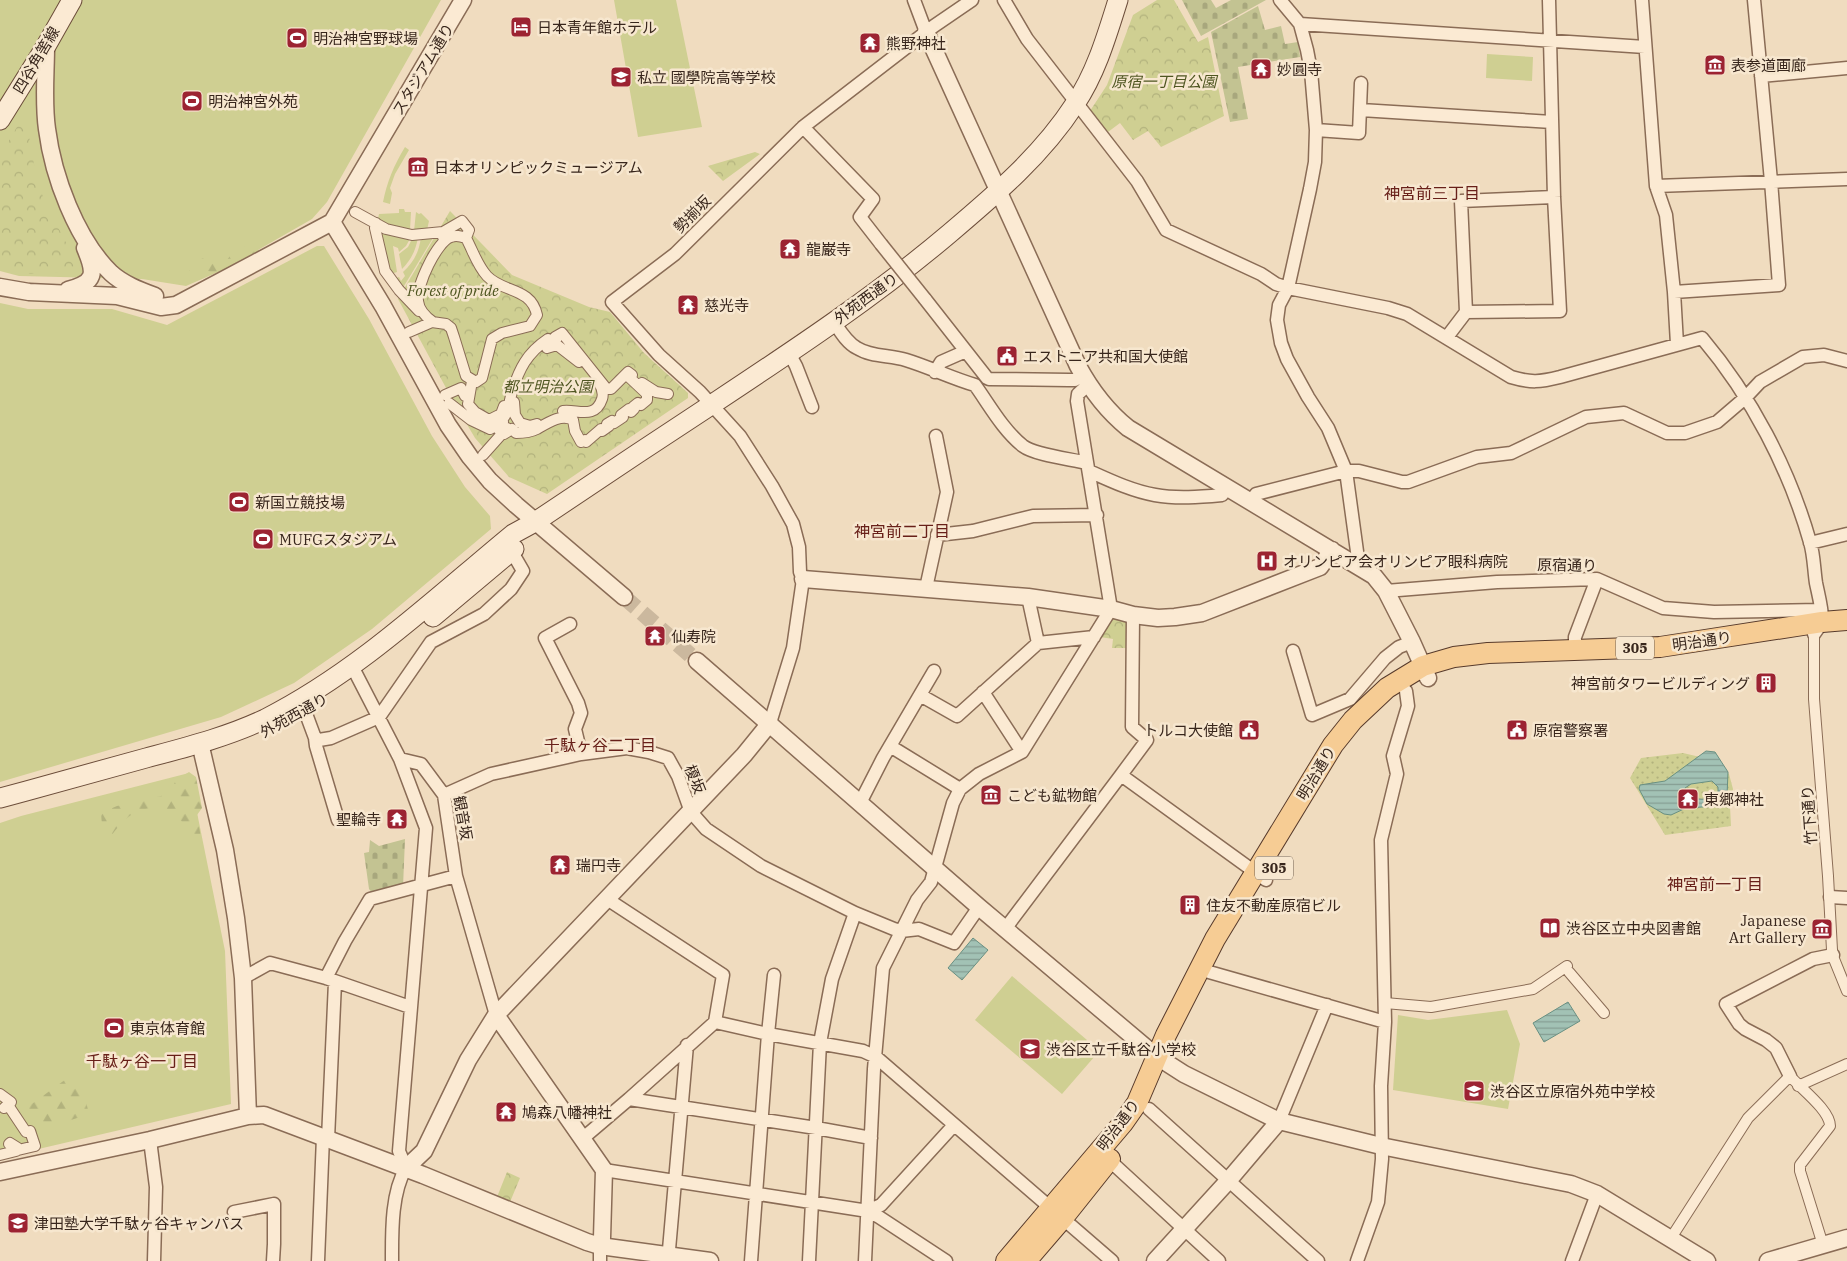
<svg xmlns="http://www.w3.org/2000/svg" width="1847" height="1261" viewBox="0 0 1847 1261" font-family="'IBM Plex Serif','Noto Sans JP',serif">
  <defs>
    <pattern id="forest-firs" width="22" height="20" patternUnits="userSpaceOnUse" patternTransform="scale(1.25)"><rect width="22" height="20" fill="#cfcf92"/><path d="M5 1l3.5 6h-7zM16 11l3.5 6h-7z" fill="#b2b27d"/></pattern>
    <pattern id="cemetery-stones" width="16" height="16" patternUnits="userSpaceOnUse" patternTransform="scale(1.25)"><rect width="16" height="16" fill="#c3c392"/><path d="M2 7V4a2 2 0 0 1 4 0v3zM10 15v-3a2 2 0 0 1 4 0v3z" fill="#a8a77d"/></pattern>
    <pattern id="park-crowns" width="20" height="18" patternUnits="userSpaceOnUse" patternTransform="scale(1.25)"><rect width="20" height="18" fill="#cfcf92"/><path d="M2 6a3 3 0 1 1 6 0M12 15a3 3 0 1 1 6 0" fill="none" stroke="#b2b27d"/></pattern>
    <pattern id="garden-dots" width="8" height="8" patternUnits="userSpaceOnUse" patternTransform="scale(1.25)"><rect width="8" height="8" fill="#cfcf92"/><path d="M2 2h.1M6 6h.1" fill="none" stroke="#b2b27d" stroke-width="1.8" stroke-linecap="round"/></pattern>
    <pattern id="water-rules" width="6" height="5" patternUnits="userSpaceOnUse" patternTransform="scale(1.25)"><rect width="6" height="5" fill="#a2c2b5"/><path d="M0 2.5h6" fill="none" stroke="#859d92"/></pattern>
  </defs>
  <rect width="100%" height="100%" fill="#f0dcbf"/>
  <path fill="#cfcf92" d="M0,0H441L327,202L312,219L225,269L186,286L142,279L19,276L0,271Z
    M614,0H676L702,127L638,137Z
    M1487,54L1533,57L1532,81L1486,78Z
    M405,147L409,150L395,174L390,188L392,193L390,204L383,202C387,182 394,165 405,147Z
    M399,209H404L405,212H411L410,230H396L378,219L379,214L399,213Z
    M416,212L419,214L421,213L429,221L427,230L414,231Z
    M381,233L411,237L406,246L399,252L398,248L393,246L397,272L391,274Z
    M436,233L401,291L394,279L399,277L401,281L405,276L403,272C414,262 419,252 421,237Z
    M413,237H418C416,250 411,260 402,269L399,254L408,247Z
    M317,246H324L369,319L432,436L465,487L490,516L491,529L372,629L294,683L221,717L0,782V303L28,309H112L167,325Z
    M189,773L225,951L231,1104L0,1158V823L21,816Z
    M1012,976L1087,1040L1082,1046L1095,1056L1062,1094L975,1020Z
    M1507,1010L1520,1044L1508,1109L1393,1090L1398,1015L1428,1020Z"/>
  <path fill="url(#forest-firs)" d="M255,242L259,251L233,264L227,260L233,252Z
    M214,253L220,271L213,273L206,270L198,274H192L189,270L193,263Z
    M189,772L196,777L202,808L197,815L201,838L194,841C189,822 165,804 145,809C130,812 120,824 111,836C101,831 102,823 101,813L117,806L161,796L171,790L176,780Z
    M79,1073L89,1114L32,1133L18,1114L73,1074Z"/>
  <path fill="url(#cemetery-stones)" d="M1182,0H1211L1216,8L1231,0H1266L1201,36Z
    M1258,6L1265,30L1281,26L1285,44L1298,42L1300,57L1238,67L1248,119L1230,122L1211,32Z
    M405,839L403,887L373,894L369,889L364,853L369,852L370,840L379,846Z"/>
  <path fill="url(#park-crowns)" d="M1157,0H1174L1198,42L1208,37L1224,116L1161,147L1148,131L1133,140L1120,123L1104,135L1088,114L1107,85L1133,15Z
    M21,120H26L36,175L44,200L77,264L73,272L21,274L0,269V156Z
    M755,152L760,154L723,181L708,166Z
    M450,211L512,275L589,307L610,312L644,353L688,393V398L547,494L509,477L475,438L452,399L398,299Z
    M1113,614L1129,618L1127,648H1112L1113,639L1100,637Z
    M507,1172L520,1178L510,1202L497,1197Z"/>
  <path fill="url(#garden-dots)" d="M1683,753L1713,760L1729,774L1733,789L1730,806L1731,826L1665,835L1630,778L1641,758Z"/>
  <path fill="url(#water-rules)" stroke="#699082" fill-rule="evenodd" d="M1706,751L1715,752L1728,772L1727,796L1718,806L1686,808L1671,815L1664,814L1647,804L1639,789L1640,785L1665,781ZM1712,781L1718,787V794C1708,801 1696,801 1686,794L1685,788L1691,784Z
    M973,938L988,950L962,980L948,968Z
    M1568,1002L1580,1021L1544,1042L1533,1023Z"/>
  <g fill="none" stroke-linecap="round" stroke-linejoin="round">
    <path stroke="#cbb89e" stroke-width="16" stroke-dasharray="16 8" stroke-linecap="butt" d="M624,597L697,661"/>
    <g stroke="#8a6c56" stroke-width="12">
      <path id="pedestrian" d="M355,212L386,229L412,235L443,232
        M376,223L375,228L385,271L399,290L419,311
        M443,237V232L462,221L469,230L466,238
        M409,332L432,322L446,324L451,328L454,337L466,376L476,382L482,378L492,339L502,333L530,326L537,315C531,287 503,293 487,276C477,265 473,251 466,238C460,236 456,235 451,237C437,241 416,286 418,301C419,311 426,317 433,322
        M562,333L606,388L611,389L628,372L632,375L630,378L647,394V400L641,405L638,403L633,407L634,409L631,412L629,409L621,415L623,417L614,423L612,421L607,424L609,426L602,431L601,429L586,442L585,440L581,442L575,431L573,420C562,413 547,423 537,429C531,432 523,433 516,433L512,429L504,434L499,430V424C509,413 508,406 512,392C519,369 527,353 548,339L553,343L557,338L555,337Z
        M547,348L557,345L579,362
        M472,381L468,404L475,412L489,420L501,414L504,406
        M642,383L656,392L668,394
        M445,395L461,388L465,396L469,394
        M514,402L515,415L520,423L530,426L537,424
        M449,403L471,420L490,429L503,422
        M563,411C577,409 595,420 602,399C604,393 602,388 599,383
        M483,455L507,428
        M1814,634V699L1828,876L1832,950L1834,959L1847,991
        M1569,972L1604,1013
        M1385,1003L1431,1007L1533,989L1567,966
        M1798,1086L1847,1064
        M0,1094L11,1102L4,1108L8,1105L26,1132L30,1131L35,1146L18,1150V1148L10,1143L9,1144L16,1148V1151L0,1155
        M1671,1238L1748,1118L1790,1076C1800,1088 1830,1110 1830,1126L1800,1165V1171L1823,1245"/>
    </g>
    <g stroke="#8a6c56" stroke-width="15">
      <path id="minor" d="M914,0L926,32
        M1004,0L1027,39L1137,181L1166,230L1261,274L1276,284L1288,288L1388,308L1407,314L1511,377C1531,383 1540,382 1560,377L1702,338C1751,396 1789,468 1810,542C1814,555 1814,570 1816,583C1818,593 1823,612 1822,621C1821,625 1816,631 1814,634
        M1280,0L1300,24L1307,50L1311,71L1316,130L1315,162L1310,189L1288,288L1279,305L1277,320L1281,343L1287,359L1308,397L1328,428L1346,471L1359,566
        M1642,0L1656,186L1666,215L1674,292L1677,344
        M1300,24L1645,47
        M1761,76L1847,68
        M1361,110L1552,122
        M803,127L873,199L860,217L881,244
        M1316,130L1359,133L1361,83
        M1656,186L1847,179
        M1674,292L1779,285L1771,181L1754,0
        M925,299L987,378L989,379L1069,380H1075L1083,375
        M1466,312L1461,201L1554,197
        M834,322C840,331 847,343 857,348C871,357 890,355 906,360C929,367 951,378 975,385C990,406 1003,430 1023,446C1035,455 1071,459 1087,463
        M1447,337L1466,312L1560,311L1554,197L1549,0
        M789,353L796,366L812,407
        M935,372L941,362L966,351
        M1089,471C1109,480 1132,491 1155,495C1177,499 1200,497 1222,495L1227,488
        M1250,502L1256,494L1346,471H1359L1402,482H1408L1477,457L1511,453L1586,417L1624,413L1667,433H1685L1717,422L1745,398L1760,382L1803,357L1824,355L1847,361
        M937,535L973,531L1033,516L1097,515
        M1810,543L1847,534
        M926,588L947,492L936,436
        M1386,591L1497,582L1597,579L1663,608L1714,612L1820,610
        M1133,615L1132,727L1147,740L1121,775L1266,880
        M570,624L545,638L578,703L581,713L575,729L581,754
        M1038,643L1094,637
        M1575,649V637L1597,579
        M1293,651L1312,715L1350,699L1385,658L1399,647L1412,642
        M352,666L400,759L426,828L399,1151L406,1168C391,1193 392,1233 392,1261
        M983,692L1022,752
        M920,695L957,716L1038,643L1028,597
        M305,711L315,738L316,746L338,820
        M770,723L793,648L803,579L800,572L799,547L793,524L772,486L740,436L700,392L659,355L612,302L675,254L803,127L934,26L972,0
        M315,738L319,740L331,738L379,717L431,642L484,614L511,589L523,571L512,552
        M890,746L960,789
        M400,759L421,764L444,795L456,876L496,1015
        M444,795L491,774L581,754L627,748L649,752L668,758L678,776L691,812L706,829L761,866L855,913L894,929L901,931L919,929L954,943L979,907
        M860,803L883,758L934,671
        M1830,897L1847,898
        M607,899L723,975L715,1022
        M1005,929L1121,775
        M1209,972L1385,1022
        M243,978L270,963L326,978L410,1007
        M326,978L345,941L370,899L456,876
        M1790,1076L1776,1048L1766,1040L1745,1029L1739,1024L1726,1004L1813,959L1833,955
        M629,1099L816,1128L871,1138
        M1149,1109L1318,1261
        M1279,1121L1327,1005
        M328,1139L335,982
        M582,1139L629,1099L715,1022L768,1034L863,1051L876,1057L1112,1261
        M150,1140L156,1187L154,1261
        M1109,1160L1219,1261
        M604,1170L868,1211L879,1217L946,1261
        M868,1211L881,1205L954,1125
        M234,1212L274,1204V1244L273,1261
        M318,1261L323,1137
        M600,1261V1246
        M668,1261L687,1045
        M751,1261L768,1034L774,975
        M809,1261L820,1043L832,979L855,913
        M865,1261L874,1069L883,968L917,900L931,882L953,803L960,789L979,774L1022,752L1111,609L1077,401L1078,394L1089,384
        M1357,1261L1378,1202L1382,1159L1381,1086L1385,1022L1381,840L1397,774L1393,756L1408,706L1406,691
        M1572,1261L1597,1194"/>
    </g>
    <g stroke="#8a6c56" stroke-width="19">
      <path id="tertiary" d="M926,32L1078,366C1091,390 1107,411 1128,428L1374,576L1386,591L1412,642L1428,678
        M46,46C46,73 43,102 47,129C53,176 76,239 111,273C123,284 139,290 155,296
        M332,222L383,306L448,425L470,457L490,481L516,505L624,597
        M0,287L29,292L117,296L161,307L176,305L332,222L463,0
        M68,290C96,282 96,274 85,248
        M803,579L1028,597L1111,609L1133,615L1158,618L1175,617L1202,613L1320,567L1332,550
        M697,661L979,907L1156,1056L1184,1074L1279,1121L1381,1146L1571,1184L1597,1194L1707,1261
        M200,743L225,850L236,918L243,978L248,1116
        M496,1015L604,1170L602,1238L600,1246
        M406,1168L424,1151L468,1060L496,1015L744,755L770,723
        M0,1172L150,1140L248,1116L264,1115L423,1175L587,1242L600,1246L710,1261
        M1155,1261L1228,1181L1279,1121
        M1768,1261L1847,1238"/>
    </g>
    <g stroke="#6c4d3a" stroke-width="21">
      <path id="secondary" d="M0,120L46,46L72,0
        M433,617L514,549
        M0,798C49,785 98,771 146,758C187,747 227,737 265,719C358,672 434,599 513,534L535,522C590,485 644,449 699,413C785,356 871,300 950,233C996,194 1042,155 1075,104C1096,73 1107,35 1118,0"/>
    </g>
    <g stroke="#573a2b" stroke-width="22">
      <path id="primary" d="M1006,1261L1123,1123L1137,1103L1166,1035L1215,939L1333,745L1353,720L1387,688L1423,666L1454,657L1488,653L1660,647L1822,622L1847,620
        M1026,1261L1063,1218L1110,1159"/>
    </g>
    <use href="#pedestrian" stroke="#fbead3" stroke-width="10"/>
    <use href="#minor" stroke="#fbead3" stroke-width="12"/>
    <use href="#tertiary" stroke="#fbead3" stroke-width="16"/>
    <use href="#secondary" stroke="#fbead3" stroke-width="19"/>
    <use href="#primary" stroke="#f6cc94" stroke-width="20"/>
    <g stroke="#8a6c56" stroke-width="15" stroke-linecap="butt">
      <path id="minor-bridge" d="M881,244L925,299"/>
    </g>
    <use href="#minor-bridge" stroke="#fbead3" stroke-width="12"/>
  </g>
  <defs>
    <g id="hotel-square" transform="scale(1.125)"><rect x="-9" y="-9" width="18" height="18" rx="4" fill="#9c2332" stroke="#f7e7cf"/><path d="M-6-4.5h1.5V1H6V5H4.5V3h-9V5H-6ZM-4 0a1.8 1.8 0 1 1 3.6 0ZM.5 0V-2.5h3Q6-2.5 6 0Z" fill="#fff"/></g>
    <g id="stadium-square" transform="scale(1.125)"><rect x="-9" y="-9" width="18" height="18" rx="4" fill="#9c2332" stroke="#f7e7cf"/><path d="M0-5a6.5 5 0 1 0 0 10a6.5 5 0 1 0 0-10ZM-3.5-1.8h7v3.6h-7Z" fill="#fff"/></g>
    <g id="temple-square" transform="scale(1.125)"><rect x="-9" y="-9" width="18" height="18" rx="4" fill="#9c2332" stroke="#f7e7cf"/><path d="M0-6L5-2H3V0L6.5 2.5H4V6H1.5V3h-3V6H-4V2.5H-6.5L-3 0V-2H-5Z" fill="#fff"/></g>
    <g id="museum-square" transform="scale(1.125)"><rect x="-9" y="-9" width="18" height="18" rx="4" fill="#9c2332" stroke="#f7e7cf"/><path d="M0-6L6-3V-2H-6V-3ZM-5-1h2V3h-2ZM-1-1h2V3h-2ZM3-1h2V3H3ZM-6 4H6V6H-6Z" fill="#fff"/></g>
    <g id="school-square" transform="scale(1.125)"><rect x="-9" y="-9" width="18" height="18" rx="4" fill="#9c2332" stroke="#f7e7cf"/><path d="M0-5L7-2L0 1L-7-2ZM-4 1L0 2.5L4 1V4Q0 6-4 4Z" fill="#fff"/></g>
    <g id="civic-square" transform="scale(1.125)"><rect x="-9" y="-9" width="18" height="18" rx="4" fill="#9c2332" stroke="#f7e7cf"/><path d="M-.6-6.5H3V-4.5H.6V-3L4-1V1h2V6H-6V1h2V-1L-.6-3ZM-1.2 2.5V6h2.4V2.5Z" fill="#fff"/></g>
    <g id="hospital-square" transform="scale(1.125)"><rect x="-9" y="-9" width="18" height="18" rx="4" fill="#9c2332" stroke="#f7e7cf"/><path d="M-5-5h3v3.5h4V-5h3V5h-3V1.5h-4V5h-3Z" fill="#fff"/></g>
    <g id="building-square" transform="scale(1.125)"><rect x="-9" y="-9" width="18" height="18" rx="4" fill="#9c2332" stroke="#f7e7cf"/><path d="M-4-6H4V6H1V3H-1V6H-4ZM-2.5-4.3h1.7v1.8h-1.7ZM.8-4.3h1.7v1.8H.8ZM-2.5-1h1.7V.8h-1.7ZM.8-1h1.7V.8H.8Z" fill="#fff"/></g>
    <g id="library-square" transform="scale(1.125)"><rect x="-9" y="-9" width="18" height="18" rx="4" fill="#9c2332" stroke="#f7e7cf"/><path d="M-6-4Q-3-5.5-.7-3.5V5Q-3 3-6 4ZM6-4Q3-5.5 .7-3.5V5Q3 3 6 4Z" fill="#fff"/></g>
    <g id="university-square" transform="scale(1.125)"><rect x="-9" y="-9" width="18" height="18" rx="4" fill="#9c2332" stroke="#f7e7cf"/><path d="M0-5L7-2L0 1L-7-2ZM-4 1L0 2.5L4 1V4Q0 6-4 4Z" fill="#fff"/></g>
  </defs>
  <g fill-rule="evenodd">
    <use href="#hotel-square" x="521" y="27"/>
    <use href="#stadium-square" x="297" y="38"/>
    <use href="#temple-square" x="870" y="43"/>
    <use href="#museum-square" x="1715" y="65"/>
    <use href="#temple-square" x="1261" y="69"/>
    <use href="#school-square" x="621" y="77"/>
    <use href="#stadium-square" x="192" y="101"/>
    <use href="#museum-square" x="418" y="167"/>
    <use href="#temple-square" x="790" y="249"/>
    <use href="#temple-square" x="688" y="305"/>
    <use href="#civic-square" x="1007" y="356"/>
    <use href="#stadium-square" x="239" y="502"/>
    <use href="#stadium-square" x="263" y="539"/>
    <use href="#hospital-square" x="1267" y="561"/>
    <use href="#temple-square" x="655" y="636"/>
    <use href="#building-square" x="1766" y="683"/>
    <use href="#civic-square" x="1249" y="730"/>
    <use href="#civic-square" x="1517" y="730"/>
    <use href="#museum-square" x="991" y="795"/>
    <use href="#temple-square" x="1688" y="799"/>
    <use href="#temple-square" x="397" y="819"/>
    <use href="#temple-square" x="560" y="865"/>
    <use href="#building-square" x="1190" y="905"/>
    <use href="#library-square" x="1550" y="928"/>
    <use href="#museum-square" x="1822" y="929"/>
    <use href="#stadium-square" x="114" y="1028"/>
    <use href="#school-square" x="1030" y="1049"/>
    <use href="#school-square" x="1474" y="1091"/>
    <use href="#temple-square" x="506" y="1112"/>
    <use href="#university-square" x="18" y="1223"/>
  </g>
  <g text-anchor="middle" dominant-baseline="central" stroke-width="5" stroke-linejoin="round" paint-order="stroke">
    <g fill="#f7e7cf" stroke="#716052" stroke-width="1">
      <rect x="1616" y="636.5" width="38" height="23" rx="4"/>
      <rect x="1255" y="856.5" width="38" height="23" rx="4"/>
    </g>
    <g font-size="14" font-weight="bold" fill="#38261c">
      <text x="1635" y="648">305</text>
      <text x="1274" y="868">305</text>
    </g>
    <g font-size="15" fill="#38261c" stroke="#f7e7cf" text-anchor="start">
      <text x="537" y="27">日本青年館ホテル</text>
      <text x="313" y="38">明治神宮野球場</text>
      <text x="886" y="43">熊野神社</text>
      <text x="1731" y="65">表参道画廊</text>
      <text x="1277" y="69">妙圓寺</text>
      <text x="637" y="77">私立 國學院高等学校</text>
      <text x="208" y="101">明治神宮外苑</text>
      <text x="434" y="167">日本オリンピックミュージアム</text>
      <text x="806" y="249">龍巌寺</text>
      <text x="704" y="305">慈光寺</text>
      <text x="1023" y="356">エストニア共和国大使館</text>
      <text x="255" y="502">新国立競技場</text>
      <text x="279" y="539">MUFGスタジアム</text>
      <text x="1283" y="561">オリンピア会オリンピア眼科病院</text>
      <text x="671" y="636">仙寿院</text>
      <text x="1750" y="683" text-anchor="end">神宮前タワービルディング</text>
      <text x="1233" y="730" text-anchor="end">トルコ大使館</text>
      <text x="1533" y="730">原宿警察署</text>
      <text x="1007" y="795">こども鉱物館</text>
      <text x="1704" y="799">東郷神社</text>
      <text x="381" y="819" text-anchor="end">聖輪寺</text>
      <text x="576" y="865">瑞円寺</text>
      <text x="1206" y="905">住友不動産原宿ビル</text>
      <text x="1806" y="920" text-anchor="end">Japanese<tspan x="1806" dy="17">Art Gallery</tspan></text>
      <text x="1566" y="928">渋谷区立中央図書館</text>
      <text x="130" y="1028">東京体育館</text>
      <text x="1046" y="1049">渋谷区立千駄谷小学校</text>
      <text x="1490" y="1091">渋谷区立原宿外苑中学校</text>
      <text x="522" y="1112">鳩森八幡神社</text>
      <text x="34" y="1223">津田塾大学千駄ヶ谷キャンパス</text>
    </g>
    <g font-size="15" fill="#38261c" stroke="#f7e7cf">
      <text transform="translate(36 60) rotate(-59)">四谷角筈線</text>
      <text transform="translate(423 69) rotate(-59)">スタジアム通り</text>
      <text transform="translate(692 214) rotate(-45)">勢揃坂</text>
      <text transform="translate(866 298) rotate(-36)">外苑西通り</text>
      <text transform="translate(1567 565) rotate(1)">原宿通り</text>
      <text transform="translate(1702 641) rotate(-8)">明治通り</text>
      <text transform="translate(294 715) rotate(-29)">外苑西通り</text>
      <text transform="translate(1316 773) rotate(-59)">明治通り</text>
      <text transform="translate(695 779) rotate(68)">榎坂</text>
      <text transform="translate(1809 815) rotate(-94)">竹下通り</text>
      <text transform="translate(463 818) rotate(80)">観音坂</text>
      <text transform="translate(1118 1125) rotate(-53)">明治通り</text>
    </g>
    <g font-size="15" font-style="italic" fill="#4f5621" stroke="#f7e7cf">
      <text x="1164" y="81">原宿一丁目公園</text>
      <text x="453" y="290">Forest of pride</text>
      <text x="548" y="386">都立明治公園</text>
    </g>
    <g font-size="16" fill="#682019" stroke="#f7e7cf">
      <text x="1432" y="193">神宮前三丁目</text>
      <text x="902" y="531">神宮前二丁目</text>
      <text x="600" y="745">千駄ヶ谷二丁目</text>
      <text x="1715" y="884">神宮前一丁目</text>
      <text x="142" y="1061">千駄ヶ谷一丁目</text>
    </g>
  </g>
</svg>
